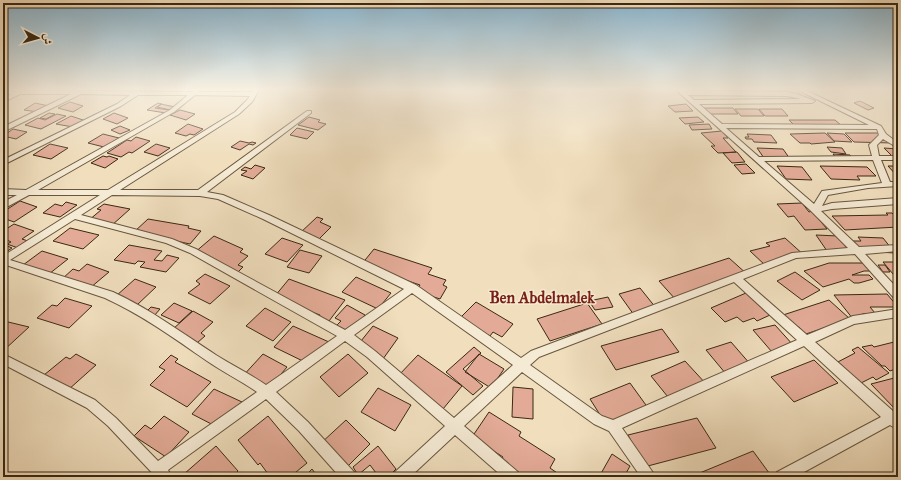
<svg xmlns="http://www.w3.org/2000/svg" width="901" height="480" viewBox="0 0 901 480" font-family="'IM FELL Great Primer',Amiri,serif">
  <rect width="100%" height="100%" fill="#f0debd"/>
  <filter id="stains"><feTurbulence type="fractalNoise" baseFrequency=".005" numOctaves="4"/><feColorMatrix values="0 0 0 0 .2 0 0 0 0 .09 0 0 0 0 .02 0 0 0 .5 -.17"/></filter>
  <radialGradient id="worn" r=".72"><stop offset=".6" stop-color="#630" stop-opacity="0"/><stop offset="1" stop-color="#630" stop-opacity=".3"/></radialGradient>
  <path fill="#e3ab97" stroke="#3a2914" d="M766,90H786L791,95H771Z
    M860,101L874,108L868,110L854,103Z
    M70,102L83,106L73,112L58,108Z
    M35,103L49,106L38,112L24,110Z
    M158,103L162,104L155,108L170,110L166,113L147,110Z
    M161,104L175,107L170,110L157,107Z
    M686,104L693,111L675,112L668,106Z
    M703,108H733L738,114H707Z
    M735,109H758L764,116H741Z
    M759,109H782L788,116H765Z
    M180,110L195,114L186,120L170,115Z
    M49,113L55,114L46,119L40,118Z
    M114,113L128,118L117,124L103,119Z
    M57,114L66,116L41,129L25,125L38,118L45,120Z
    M71,116L86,121L73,127L56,124Z
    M309,117L320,120L318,122L326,124L318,130L298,125Z
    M698,117L704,122L685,124L679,118Z
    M789,120H835L843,127H796Z
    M188,124L203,129L194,135L190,134L186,136L175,133Z
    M709,124L712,129L692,130L689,125Z
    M120,126L130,130L120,134L111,130Z
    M297,128L314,132L307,139L290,135Z
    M13,129L27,132L16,139L3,136Z
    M722,131L728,138H723L736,152L718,153L711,146H715L701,133Z
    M825,133L835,142L811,144L810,143H800L790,134Z
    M827,133L844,134L852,142L834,141Z
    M845,133H882L893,143L854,142Z
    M103,134L119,138L104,147L88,143Z
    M747,134L771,135L777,143L754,142L752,139H746L745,137H749Z
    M136,137L150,141L132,153L129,152L121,157L107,153L127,140L131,141Z
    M240,141L249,143L252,142L256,143L253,145L249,144L240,150L231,147Z
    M50,144L68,148L51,159L33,155Z
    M156,144L170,148L158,156L144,152Z
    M827,147L842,148L846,154L831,152Z
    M757,148L783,149L790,159L764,158Z
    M884,148L898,149V159H895Z
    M737,152L745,162L732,163L723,153Z
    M833,154L850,155L853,159L836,158Z
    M103,156L107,157L109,156L118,159L105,168L91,163Z
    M746,164L755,173L742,174L734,165Z
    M255,165L265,168L253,179L241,175L247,171L241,170L245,167L251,169Z
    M777,166L802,167L812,180L786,179Z
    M820,166L867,167L876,176H857L860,180L831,179Z
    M888,166H898V177Z
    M20,201L37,207L14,222L3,218V212Z
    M66,202L77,205L60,217L43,213L55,204L62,206Z
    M802,203L809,212L812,211L827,229L805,230L794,216L788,217L777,204Z
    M104,204L130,209L111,226L89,220L101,210L97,209Z
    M886,213H892L898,219V227L845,230L832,216L888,215Z
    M317,217L323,219L320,222L331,227L317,241L299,234Z
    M148,219L189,226L188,228L201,231L190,244L134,232Z
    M14,224L34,231L22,239L28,241L18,248L7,244L11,242L3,238V231Z
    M70,228L99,235L83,249L53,241Z
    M816,235L838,236L850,252L827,251Z
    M214,236L243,249L240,252L248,256L238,265L243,267L237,273L194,253Z
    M858,237L883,238L895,253L860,251L853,241H861Z
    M282,238L303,245L287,262L265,254Z
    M785,238L805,256L766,266L750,251L770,246L766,243Z
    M3,244L12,248L3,254Z
    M129,245L162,251L154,260L162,261L167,255L179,258L166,272L140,267L145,262L138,261L135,264L114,260Z
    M374,249L432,268L428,274L446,280L443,285L447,287L440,299L416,291L420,285L361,265Z
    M300,250L322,256L309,273L287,267Z
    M42,251L68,259L49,274L23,265Z
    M729,258L748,275L676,300L659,281Z
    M883,262H898V280Z
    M829,263H864L870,271H864L852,275H869L873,279L859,283H854L849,279L823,287L804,271Z
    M87,264L109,272L90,288L62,279L73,269L79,271Z
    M878,265H885L890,272H883Z
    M795,272L820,290L802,300L777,281Z
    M205,274L230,286L210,304L188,293L200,284L196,281Z
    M356,277L391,293L378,309L342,292Z
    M135,279L156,287L137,305L116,296Z
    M289,279L345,300L329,321L319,318L320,315L296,306L275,296Z
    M640,288L656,308L634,315L619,294Z
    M746,293L770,315L757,321L754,318L743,322L737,317L725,322L711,308Z
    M887,294L898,307H870L875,313L862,314L866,319H853L834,295Z
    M608,297L613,307L595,310L589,301Z
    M65,298L92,306L69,328L37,318L52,305L57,306Z
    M829,300L850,319L806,334L799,327L793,329L780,316Z
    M476,302L513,324L502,337L493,332L490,336L460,318Z
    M174,303L192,311L179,323L161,315Z
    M587,303L602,324L550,341L537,319Z
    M347,305L365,315L348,334L335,327L341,321L335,318Z
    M151,307L160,309L154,316L145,313Z
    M265,308L291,322L273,341L246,326Z
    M193,311L213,322L201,333L205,336L197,343L173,329Z
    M4,321L29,327L3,351V322Z
    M775,325L794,346L772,352L753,330Z
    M293,326L329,342L311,365L274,347Z
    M373,326L398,338L383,359L357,346Z
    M662,329L679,352L616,370L601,346Z
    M731,342L751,365L726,374L706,350Z
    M894,342L898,346V368L890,371L885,366H882L862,347L872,345L874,347Z
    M474,347L481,353L463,369L483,386L473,395L446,372Z
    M858,347L889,373L876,380L873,377L857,385L834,364L855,353L852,350Z
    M76,354L96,365L68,390L44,375L66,357L70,359Z
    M263,354L287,367L266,392L241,378Z
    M348,354L368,373L339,397L320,377Z
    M479,354L504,369L491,388L465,372Z
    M171,355L178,359L175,362L211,382L187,407L150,385L165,370L159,367Z
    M418,355L462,386L443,409L398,376Z
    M814,360L838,383L794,402L771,377Z
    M685,361L707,385L672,402L651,376Z
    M898,377V411H897L871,384Z
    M630,383L651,412L609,429L590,399Z
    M513,387L533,389V419L512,417Z
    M378,388L411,405L395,431L361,412Z
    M214,389L242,402L221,429L192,414Z
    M489,412L521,432L519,436L555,459L550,468L563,477H520L499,463L503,457L472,437Z
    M164,416L189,432L166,457L134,436L145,425L151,429Z
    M268,416L307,463L296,472L301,477H269L267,475L268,474L260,463L258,465L238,440Z
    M697,418L716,448L644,467L628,435Z
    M346,420L370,444L344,470L320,444Z
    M216,446L238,471L232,477H186L184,474Z
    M378,446L396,469L388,477H379L370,465L358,475L353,467Z
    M753,451L772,477H690Z
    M612,454L630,466L624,477H599Z
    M312,469L318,477H304Z"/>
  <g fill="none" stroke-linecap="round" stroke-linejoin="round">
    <g stroke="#68563e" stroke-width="2">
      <path id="minor" d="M3,90L192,92L194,90H198L199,92H252L253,90H259L252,102L239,114L120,190H198L307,111H311V113L207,192L223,195L269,215L416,285L521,358L531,351L792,253L848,248L810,210L676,90L787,92L797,94L815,101L812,103L699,104L722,124L869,125L798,90H805L881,126L886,134L898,143V148L883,139L877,145L879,156H898V160H881L890,182H898V186L868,188L828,195L822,206L832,203L898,198V204L832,209L821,211L859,247L898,245V251L865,254L898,289V299L894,298L855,254L796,258L743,279L807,335L853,316L898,309V317L854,324L815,342L893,411L898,409V430L890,425L795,477H775L777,472L881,417L804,346L622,428L656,477H641L609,431L594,424L522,372L464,426L518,472L520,477H503L455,435L410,477H393L395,472L445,426L367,357L345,341L276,392L308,422L354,472L356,477H340L299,431L266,399L168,470L172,477H156L108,426L87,408L3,364V354L95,400L116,418L158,461L257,392C241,381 223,372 207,361C174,338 142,315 105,298L3,264V256L100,195H29L3,209V202L17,195H3V189L26,190L170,110L188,95H138L121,106L3,165V160L117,104L130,95L81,94L3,132V127L71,94H20L3,102V98L11,94H3ZM195,95L250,96L247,100L235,112L108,190H38L174,112ZM688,95L787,96L801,99L694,100ZM726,128L877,129L879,135L869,145L872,156L759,157ZM873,160L882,183L822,191L814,204L764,161ZM112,195L200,196L218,199L263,219L404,289L345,330L196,249L172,239L81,215ZM75,219L166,243L190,253L337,336L266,385C250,374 232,365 216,355C182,333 150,309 113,292L10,260ZM734,282L797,340L613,420L602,416L530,365L539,357ZM412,293L513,365L454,418L375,351L354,335Z"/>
    </g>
    <use href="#minor" fill="#f5ead4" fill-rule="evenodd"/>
  </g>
  <linearGradient id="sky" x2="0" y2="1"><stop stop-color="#89b7d2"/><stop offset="0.57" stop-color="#f8f0e1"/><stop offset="1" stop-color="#f8f0e1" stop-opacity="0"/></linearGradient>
  <rect width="901" height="157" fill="url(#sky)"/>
  <g text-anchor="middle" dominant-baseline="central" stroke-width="3" stroke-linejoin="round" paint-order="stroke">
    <g font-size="16" font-weight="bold" fill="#7a1f14" stroke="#f5ead4">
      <text x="542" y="297">Ben Abdelmalek</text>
    </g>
  </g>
  <rect width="901" height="480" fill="none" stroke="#f0debd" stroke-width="16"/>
  <rect x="4" y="4" width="893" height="472" fill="none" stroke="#3a2914" stroke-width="2"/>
  <rect x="8" y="8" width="885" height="464" fill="none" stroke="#3a2914"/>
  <g transform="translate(38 38) rotate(96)" stroke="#f5ead4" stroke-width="3" paint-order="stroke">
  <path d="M0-3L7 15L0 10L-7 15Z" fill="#3a2914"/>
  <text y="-6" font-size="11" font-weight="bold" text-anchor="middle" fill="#3a2914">ش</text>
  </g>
  <rect width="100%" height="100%" filter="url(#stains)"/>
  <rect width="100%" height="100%" fill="url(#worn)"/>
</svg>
